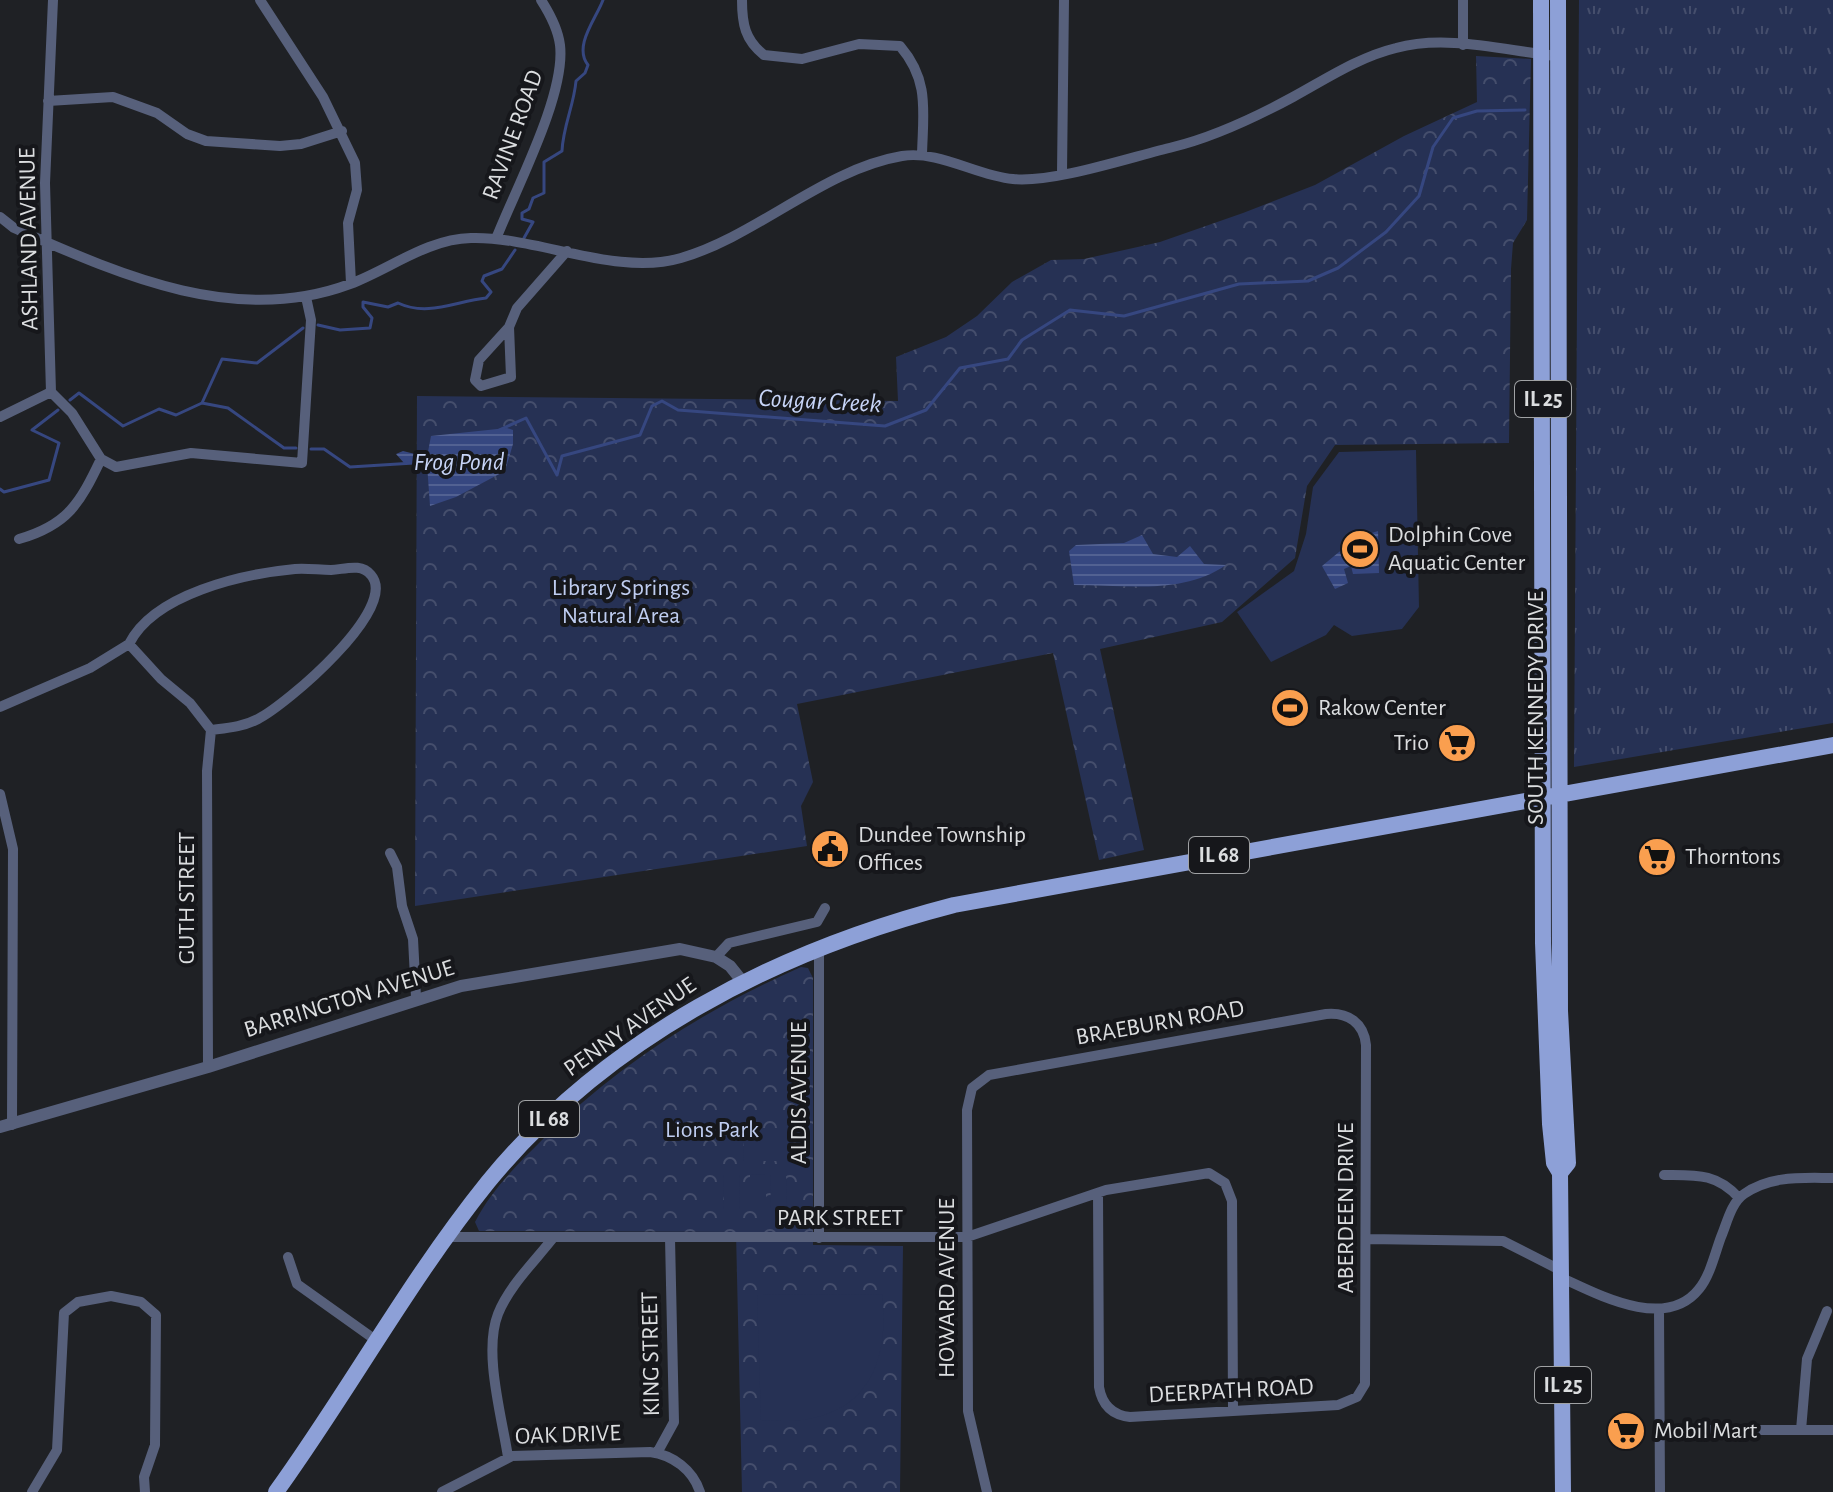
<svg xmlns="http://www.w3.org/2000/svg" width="1833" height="1492" viewBox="0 0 1833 1492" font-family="'Alegreya Sans',sans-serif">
  <defs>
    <pattern id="grass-tufts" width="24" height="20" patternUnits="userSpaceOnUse" patternTransform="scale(2)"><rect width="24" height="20" fill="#263154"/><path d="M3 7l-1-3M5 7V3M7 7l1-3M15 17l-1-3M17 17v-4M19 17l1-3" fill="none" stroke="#454e6c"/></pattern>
    <pattern id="park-crowns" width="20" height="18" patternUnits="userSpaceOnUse" patternTransform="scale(2)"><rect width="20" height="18" fill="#263154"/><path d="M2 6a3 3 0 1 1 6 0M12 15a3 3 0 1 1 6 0" fill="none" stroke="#454e6c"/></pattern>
    <pattern id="water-rules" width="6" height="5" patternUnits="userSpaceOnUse" patternTransform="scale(2)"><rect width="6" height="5" fill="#364780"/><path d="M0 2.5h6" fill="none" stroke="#526192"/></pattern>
  </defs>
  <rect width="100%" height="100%" fill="#1f2125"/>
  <path fill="url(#grass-tufts)" d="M1579,0H1833V723L1574,767Z"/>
  <path fill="url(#park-crowns)" d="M1476,56L1531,59L1527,220L1513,243L1511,269L1509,443L1335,445L1307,486L1295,558L1222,622L1100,649L1144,850L1099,860L1053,653L797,704L813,782L801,806L807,846L415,906L417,396L898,401L896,357L946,337L977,316L1012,282L1051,260L1084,259L1160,242L1243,213L1315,185L1404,136L1477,102Z
    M801,967L808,968L813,978V1245L903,1246L900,1492H742L736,1232L479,1231L475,1222C492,1189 517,1165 544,1138C619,1064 704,1010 801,967Z"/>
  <path fill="#263154" d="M1416,450L1419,607L1402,629L1352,636L1334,625L1326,635L1271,662L1237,612L1294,571L1306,534L1313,487L1339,452Z
    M743,1129H793V1161H744Z
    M766,1174V1209H750V1175Z
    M770,1174H786L787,1208H771Z
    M723,1175H739L740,1209H724Z
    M882,1294C892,1382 851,1429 761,1420L757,1295Z"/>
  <path fill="url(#water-rules)" d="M507,428L513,430V444L505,471L456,497L430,506L427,464L404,463L396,454L403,451L427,457L431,436Z
    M1378,531L1379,573L1353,574L1351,566L1344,569L1348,583L1335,589L1322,566L1356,538Z
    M1142,535L1153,554L1177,557L1190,546L1204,564L1226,565C1183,595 1124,585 1074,585L1069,551L1076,545L1124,543Z"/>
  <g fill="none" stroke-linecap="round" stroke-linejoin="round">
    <path stroke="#364780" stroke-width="3" d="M524,238L533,222L522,219V213L529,209L533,198L544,193V162L562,151C563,126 574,105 576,81L585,73L588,65C573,46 596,19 603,0
      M318,325L340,330L370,328L372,318L363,307V302L388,307L398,303C428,317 456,301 486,298L491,292L482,281L484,276L502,269L515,250
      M70,400L79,393L123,426L159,409L176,415L202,403L228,408L284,448H296
      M202,403L222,359L257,363L303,328
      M499,430L526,418L557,475L562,456L640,435L652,406L662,401L678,410L885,426L926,410L960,368L1008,359L1022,340L1070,310L1124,316L1239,284L1308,281L1338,268L1386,232L1419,196L1433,147L1453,118L1477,111L1525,110
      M311,449H324L350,467L414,463
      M0,489L4,492L49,480L59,443L32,430L58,410"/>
    <path stroke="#57607b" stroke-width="10" d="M260,0L323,97L355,163L357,190L348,223L351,283
      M742,0C742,24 745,40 764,55L802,59L859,44L900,46C930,81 923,112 922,155
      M1463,0V45
      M48,101L113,97L157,113L187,134L206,141L280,146L301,144L342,131
      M1062,173L1064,0
      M0,217L14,228C119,274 235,327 350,284C390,269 427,239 471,238C537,236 616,277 681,258C757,236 824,169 902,156C939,150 977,176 1013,179C1054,183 1131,157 1173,147C1214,137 1256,117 1293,97C1326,79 1359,57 1396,48C1447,34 1506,51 1558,56
      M496,239C515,190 566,95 560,45C558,29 550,14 541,0
      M509,327L479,360L475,380L481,386L511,377L509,327L517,308L567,251
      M51,392L72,413L101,459L116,467L191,453L302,463L311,320L306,297
      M51,392L45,183L53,0
      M0,417L51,392
      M19,539C68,525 80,503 101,459
      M129,644C154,594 242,574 295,569C307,568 319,570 331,570C346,569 361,563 371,575C400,608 286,705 258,719C243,727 227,728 211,730
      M0,707L90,668L129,644L161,679L190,703L211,730
      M0,794L13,849L12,1125
      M390,853L397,867L402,906L413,939L416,997
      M819,948V1238
      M716,957L729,943L817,922L825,908
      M208,1067L207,771L211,730
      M1664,1175C1696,1175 1717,1173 1739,1198
      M447,1237H967L1106,1190L1209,1173L1225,1183L1232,1201L1233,1410
      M1367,1239L1503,1241L1562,1271
      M288,1257L297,1284L377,1341
      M1562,1278C1599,1295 1666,1331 1699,1289C1710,1276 1715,1253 1721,1237C1727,1223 1731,1203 1744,1194C1771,1175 1802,1178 1833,1178
      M1659,1310L1660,1492
      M1660,1430H1833
      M1801,1430L1807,1359L1827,1311
      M657,1453L674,1422L670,1238
      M508,1457C502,1417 483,1352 498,1314C509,1286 535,1261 553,1238
      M32,1492L57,1450L64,1313L78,1302L111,1296L141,1302L156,1315L155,1445L144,1477L145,1492
      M442,1492L512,1456L650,1452C673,1455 693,1470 700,1492
      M987,1492L968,1411L967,1110L972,1088L989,1075L1326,1014C1348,1012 1364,1023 1366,1045L1365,1384L1357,1397L1338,1405L1130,1417C1112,1415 1102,1405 1099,1387L1098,1193"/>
    <path stroke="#57607b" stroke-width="12" d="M0,1127L208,1067L461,986L680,949L716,957L730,966L742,981"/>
    <path stroke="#8da0d7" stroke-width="16" d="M1541,0L1543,943L1550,1124L1554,1163L1560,1173L1563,1492
      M1558,0L1560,1011L1568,1163L1560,1173
      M276,1492C349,1391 409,1280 488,1182C606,1038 776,951 954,905L1833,745"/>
  </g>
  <defs>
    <g id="stadium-disc" transform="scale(2)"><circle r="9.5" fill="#fa9f4f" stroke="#16171b"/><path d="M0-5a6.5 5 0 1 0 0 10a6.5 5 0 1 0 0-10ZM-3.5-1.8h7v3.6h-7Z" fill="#111"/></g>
    <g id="supermarket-disc" transform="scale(2)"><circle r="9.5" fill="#fa9f4f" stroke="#16171b"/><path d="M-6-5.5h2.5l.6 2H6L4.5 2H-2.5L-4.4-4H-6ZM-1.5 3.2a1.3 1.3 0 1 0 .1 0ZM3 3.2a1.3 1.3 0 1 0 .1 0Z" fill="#111"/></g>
    <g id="civic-disc" transform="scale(2)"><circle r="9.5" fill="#fa9f4f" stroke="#16171b"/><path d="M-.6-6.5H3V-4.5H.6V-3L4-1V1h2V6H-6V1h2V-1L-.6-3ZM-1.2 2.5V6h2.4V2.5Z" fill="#111"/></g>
  </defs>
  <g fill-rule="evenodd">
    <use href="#stadium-disc" x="1360" y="549"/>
    <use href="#stadium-disc" x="1290" y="708"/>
    <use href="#supermarket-disc" x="1457" y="743"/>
    <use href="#civic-disc" x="830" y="849"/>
    <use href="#supermarket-disc" x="1657" y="857"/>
    <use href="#supermarket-disc" x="1626" y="1431"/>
  </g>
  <g text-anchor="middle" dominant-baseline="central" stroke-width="8" stroke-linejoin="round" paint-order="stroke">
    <g fill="#16171b" stroke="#a0a2a4" stroke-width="2">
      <rect x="1515" y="381" width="56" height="36" rx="6"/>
      <rect x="1189" y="837" width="60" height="36" rx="6"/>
      <rect x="519" y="1101" width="60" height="36" rx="6"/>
      <rect x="1535" y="1367" width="56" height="36" rx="6"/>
    </g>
    <g font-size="22" font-weight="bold" fill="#dbdddf">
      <text x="1543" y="399">IL 25</text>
      <text x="1219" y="855">IL 68</text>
      <text x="549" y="1119">IL 68</text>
      <text x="1563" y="1385">IL 25</text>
    </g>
    <g font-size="24" fill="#dbdddf" stroke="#16171b">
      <text transform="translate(513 135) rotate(-70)">RAVINE ROAD</text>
      <text transform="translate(29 239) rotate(-91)">ASHLAND AVENUE</text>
      <text transform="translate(1536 708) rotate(-90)">SOUTH KENNEDY DRIVE</text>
      <text transform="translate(187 898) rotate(-90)">GUTH STREET</text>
      <text transform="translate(349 999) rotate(-17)">BARRINGTON AVENUE</text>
      <text transform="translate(1160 1023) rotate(-10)">BRAEBURN ROAD</text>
      <text transform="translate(630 1027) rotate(-35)">PENNY AVENUE</text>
      <text transform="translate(799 1093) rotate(-90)">ALDIS AVENUE</text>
      <text transform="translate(1346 1208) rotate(-90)">ABERDEEN DRIVE</text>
      <text x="840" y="1218">PARK STREET</text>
      <text transform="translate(947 1288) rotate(-90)">HOWARD AVENUE</text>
      <text transform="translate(651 1354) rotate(-91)">KING STREET</text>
      <text transform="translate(1231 1391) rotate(-3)">DEERPATH ROAD</text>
      <text transform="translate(568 1435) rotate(-2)">OAK DRIVE</text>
    </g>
    <g font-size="24" fill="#dbdddf" stroke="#16171b" text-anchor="start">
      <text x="1388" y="535">Dolphin Cove<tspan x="1388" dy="28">Aquatic Center</tspan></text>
      <text x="1318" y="708">Rakow Center</text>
      <text x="1429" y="743" text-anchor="end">Trio</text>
      <text x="858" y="835">Dundee Township<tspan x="858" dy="28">Offices</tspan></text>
      <text x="1685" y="857">Thorntons</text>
      <text x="1654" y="1431">Mobil Mart</text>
    </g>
    <g font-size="24" fill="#bfcdf0" stroke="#16171b">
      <text x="621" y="588">Library Springs<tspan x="621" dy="28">Natural Area</tspan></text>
      <text x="712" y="1130">Lions Park</text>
    </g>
    <g font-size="26" font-style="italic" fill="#c7d4f7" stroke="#16171b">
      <text transform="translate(820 401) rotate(3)">Cougar Creek</text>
      <text x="459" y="462">Frog Pond</text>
    </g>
  </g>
</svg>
